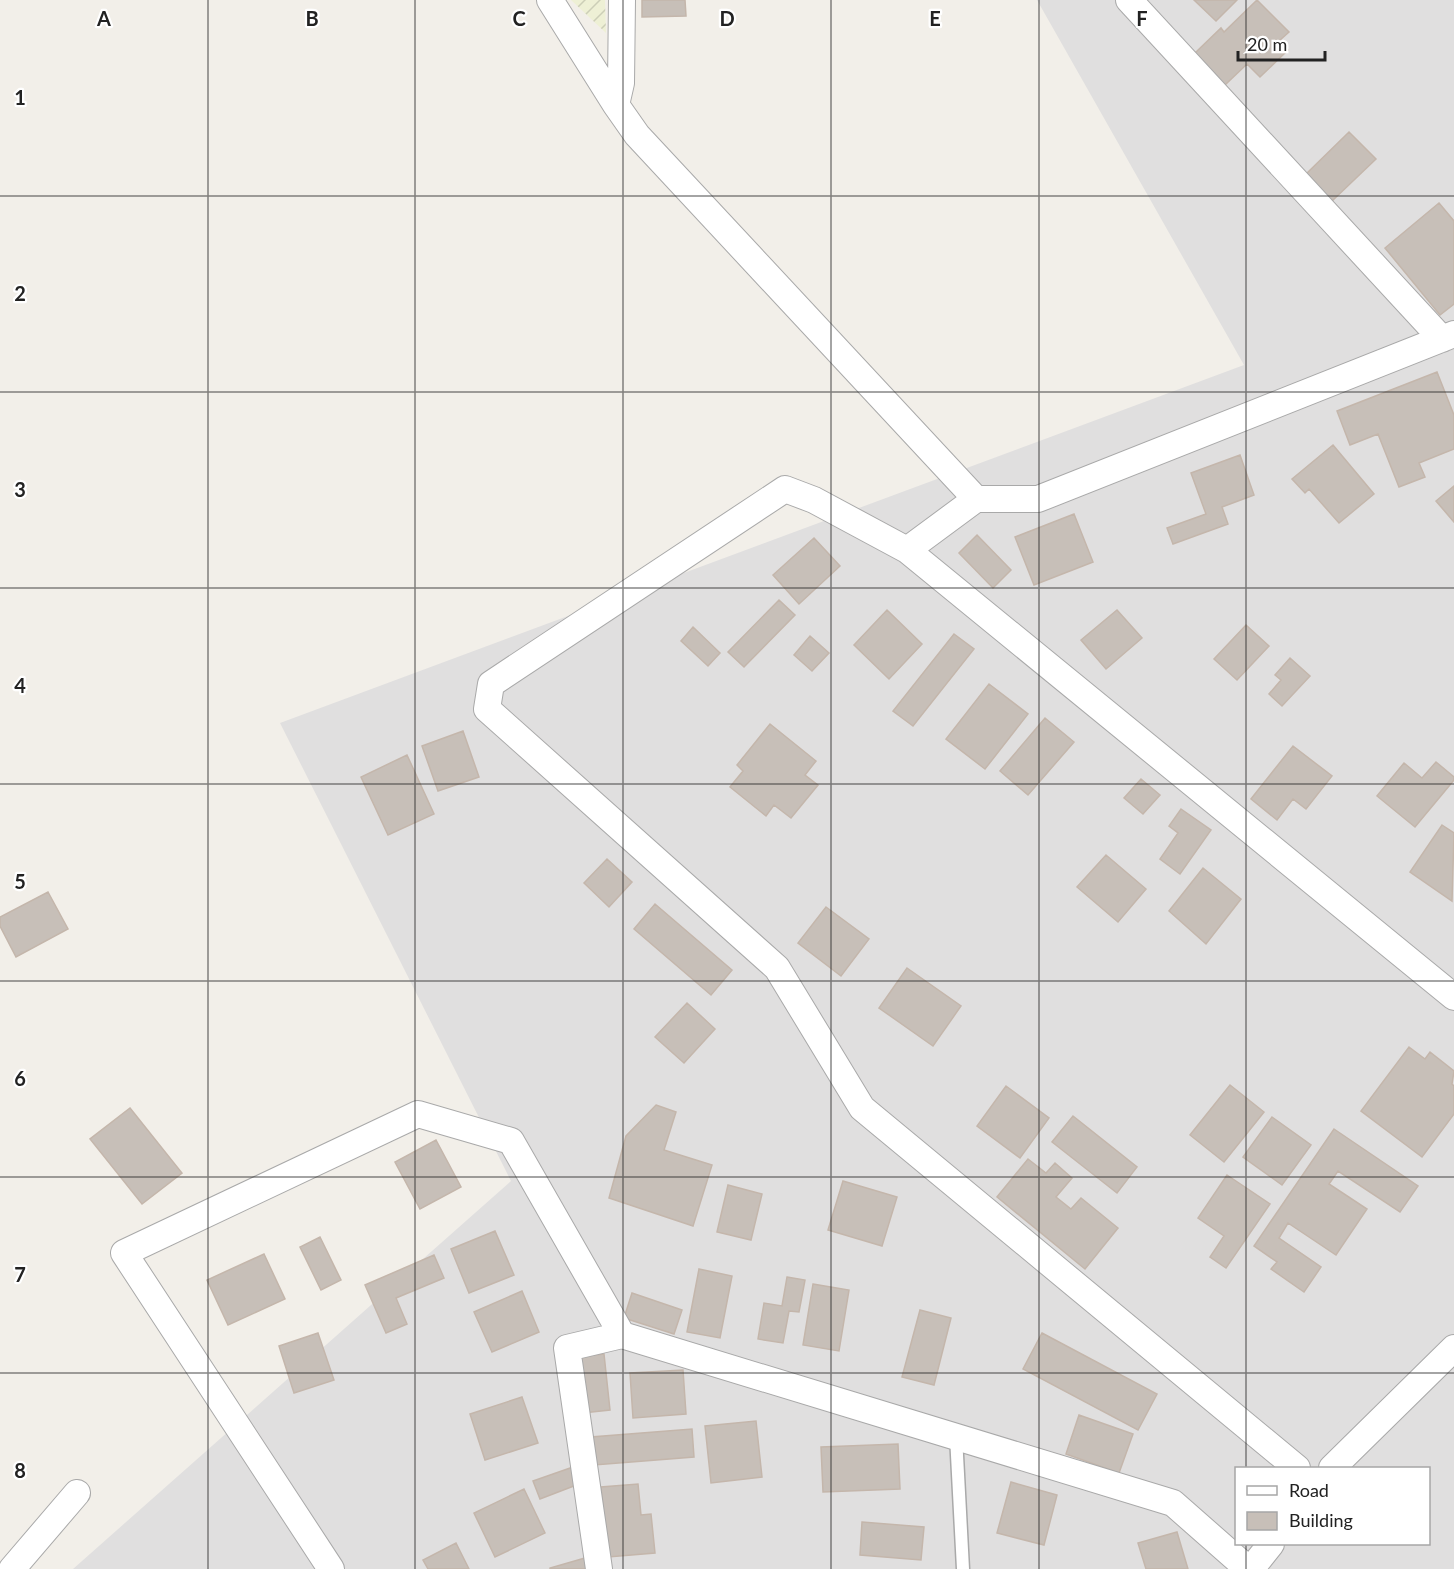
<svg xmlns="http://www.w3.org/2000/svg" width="1454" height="1569" viewBox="0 0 1454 1569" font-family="Lato,sans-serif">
  <defs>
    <pattern id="farmland-furrows" width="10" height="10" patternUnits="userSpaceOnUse" patternTransform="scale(1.5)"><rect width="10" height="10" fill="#eef0d5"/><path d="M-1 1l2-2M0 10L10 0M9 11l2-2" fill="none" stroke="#ccceb7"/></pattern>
  </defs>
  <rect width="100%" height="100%" fill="#f2efe9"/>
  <path fill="#e0dfdf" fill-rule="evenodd" d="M1037,0H1454V1569H73L511,1181L280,723L1244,365ZM1236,1468H1428V1544H1236Z"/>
  <path fill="url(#farmland-furrows)" d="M571,0H605L606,33Z"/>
  <path fill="#c7bfb8" stroke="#c4b6ab" stroke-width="1.5" d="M642,0H685L686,16L642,17Z
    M1194,0H1237L1216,21Z
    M1257,0L1289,32L1279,41L1288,50L1260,77L1247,64L1225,85L1195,53L1221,28L1224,32Z
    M1349,132L1376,159L1331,202L1305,175Z
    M1439,203L1454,221V304L1440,315L1385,248Z
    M1437,372L1454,415V449L1419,463L1425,477L1399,487L1378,434L1350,445L1337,411Z
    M1333,445L1374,494L1339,523L1309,489L1305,493L1292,479Z
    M1240,455L1254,495L1222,507L1228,524L1173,544L1167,528L1206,514L1191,473Z
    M1454,486V522L1436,501Z
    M1074,514L1093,562L1034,585L1015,537Z
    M977,535L1011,570L993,588L959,553Z
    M814,538L840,566L799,604L773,575Z
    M779,600L795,615L744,667L728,652Z
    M887,610L922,644L889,679L854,645Z
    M1117,610L1142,638L1106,669L1081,640Z
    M1246,625L1269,646L1237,680L1214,659Z
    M693,627L720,653L708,666L681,641Z
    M954,634L974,649L913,726L893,711Z
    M810,636L829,653L812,671L794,655Z
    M1290,658L1310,676L1282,706L1269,694L1281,680L1275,675Z
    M989,684L1028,714L985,769L946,739Z
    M1045,718L1074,742L1028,795L1000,771Z
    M770,724L816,761L805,775L818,785L791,818L774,805L766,816L730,787L743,771L737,765Z
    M463,731L479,777L438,791L422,746Z
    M1293,746L1332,776L1306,809L1293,799L1277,820L1251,799Z
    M407,755L434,814L388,835L361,777Z
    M1436,762L1454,777V780L1415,827L1377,796L1404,763L1422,778Z
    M1141,779L1160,795L1143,814L1124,798Z
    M1181,809L1211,830L1180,874L1160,859L1178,833L1169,826Z
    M1442,825L1454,833L1452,901L1410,872Z
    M1106,855L1146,889L1118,922L1077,887Z
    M607,859L632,882L609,907L584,883Z
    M1203,868L1241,899L1206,944L1169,911Z
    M48,892L68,929L16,957L0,926V917Z
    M655,904L732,970L711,995L634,929Z
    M826,907L869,939L841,976L798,943Z
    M907,968L961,1006L933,1046L879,1008Z
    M687,1003L715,1029L684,1063L655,1037Z
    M1409,1047L1425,1059L1430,1052L1454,1071L1452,1084L1454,1086V1114L1422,1157L1361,1111Z
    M1230,1085L1264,1112L1224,1162L1190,1135Z
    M1006,1086L1049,1118L1020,1158L977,1126Z
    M656,1105L676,1112L664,1150L712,1165L693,1226L609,1198L626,1136Z
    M130,1108L182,1173L142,1204L90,1139Z
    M1073,1116L1137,1167L1117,1193L1052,1142Z
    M1272,1117L1311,1145L1282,1185L1243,1157Z
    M1334,1129L1418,1186L1400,1212L1338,1171L1329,1184L1367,1209L1336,1255L1288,1223L1279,1238L1321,1267L1304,1292L1271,1269L1277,1262L1254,1246Z
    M436,1140L461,1187L420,1209L395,1162Z
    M1028,1159L1046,1173L1055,1163L1072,1178L1056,1197L1071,1209L1081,1198L1118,1228L1085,1269L997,1197Z
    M1227,1175L1270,1204L1226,1268L1210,1257L1224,1236L1198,1218Z
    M843,1181L897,1197L882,1246L828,1230Z
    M728,1185L762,1194L751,1240L717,1232Z
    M495,1231L514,1275L469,1293L451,1249Z
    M320,1237L341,1280L321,1290L300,1247Z
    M264,1254L285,1299L228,1325L207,1280Z
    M434,1255L444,1278L396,1298L407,1324L386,1333L365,1285Z
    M699,1269L732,1276L720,1338L687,1332Z
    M787,1277L805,1280L799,1312L789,1311L783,1343L758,1339L764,1303L782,1306Z
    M813,1284L849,1290L839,1351L803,1345Z
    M522,1291L539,1332L492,1352L474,1312Z
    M632,1293L682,1310L674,1334L624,1318Z
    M920,1310L951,1318L934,1385L902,1377Z
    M318,1333L334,1380L294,1393L279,1346Z
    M1042,1333L1157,1394L1138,1430L1023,1369Z
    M604,1354L610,1410L583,1413L576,1357Z
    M683,1370L686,1414L633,1418L630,1373Z
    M522,1397L538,1443L485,1460L470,1414Z
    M1079,1415L1133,1434L1119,1473L1066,1454Z
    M756,1421L762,1477L711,1483L705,1426Z
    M692,1429L694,1457L594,1465L591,1437Z
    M898,1444L900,1489L823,1492L821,1447Z
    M573,1467L579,1484L540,1499L533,1481Z
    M1011,1482L1057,1495L1044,1545L997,1533Z
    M638,1484L641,1515L651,1514L655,1553L608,1557L601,1487Z
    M524,1489L545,1533L495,1557L474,1513Z
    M862,1522L924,1527L921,1560L860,1555Z
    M1177,1532L1188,1569H1146L1138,1543Z
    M456,1543L469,1569H428L423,1560Z
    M585,1558L588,1569H550V1568Z"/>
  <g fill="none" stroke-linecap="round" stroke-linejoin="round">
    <g stroke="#a9a9a9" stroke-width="15">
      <path id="lane" d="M956,1436L963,1569"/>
    </g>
    <g stroke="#a9a9a9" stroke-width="28">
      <path id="street" d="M550,0L616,105
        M622,0L621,83L616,105L637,135L976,499
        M1129,0L1442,339
        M907,550L1454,997
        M1297,1468L862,1108L777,968L487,709L491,684L785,489L814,500L907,550L976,499H1038L1454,334
        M1332,1468L1454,1348
        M12,1569L77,1493
        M331,1569L124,1253L418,1114L511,1141L622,1335
        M599,1569L567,1348L622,1335L1173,1503L1248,1569
        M1251,1569L1271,1544"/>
    </g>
    <use href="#lane" stroke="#fff" stroke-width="12"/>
    <use href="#street" stroke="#fff" stroke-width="26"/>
  </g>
  <path fill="none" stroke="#222" stroke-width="1.5" stroke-opacity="0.55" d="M208,0V1569M415,0V1569M623,0V1569M831,0V1569M1039,0V1569M1246,0V1468M0,196H1454M0,392H1454M0,588H1454M0,784H1454M0,981H1454M0,1177H1454M0,1373H1454M1246,1544V1569"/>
  <g font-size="20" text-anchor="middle" font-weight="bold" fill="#222" stroke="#fff" stroke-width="4.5" stroke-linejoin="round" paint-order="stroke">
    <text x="104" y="26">A</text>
    <text x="312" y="26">B</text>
    <text x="519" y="26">C</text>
    <text x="727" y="26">D</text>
    <text x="935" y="26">E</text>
    <text x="1142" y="26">F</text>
    <text x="20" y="105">1</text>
    <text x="20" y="301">2</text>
    <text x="20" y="497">3</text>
    <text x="20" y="693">4</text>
    <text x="20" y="889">5</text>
    <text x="20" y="1086">6</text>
    <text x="20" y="1282">7</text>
    <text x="20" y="1478">8</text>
  </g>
  <rect x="1235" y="1467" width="195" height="78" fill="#ffffff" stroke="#a7a7a7" stroke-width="1.5"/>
  <rect x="1247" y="1486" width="30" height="9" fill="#ffffff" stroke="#a7a7a7" stroke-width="1.5"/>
  <text x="1289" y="1497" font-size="18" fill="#222222">Road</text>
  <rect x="1247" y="1512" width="30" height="18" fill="#c7bfb8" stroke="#a7a7a7" stroke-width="1.5"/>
  <text x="1289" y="1527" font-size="18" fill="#222222">Building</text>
  <path d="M1238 51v9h87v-9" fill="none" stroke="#222222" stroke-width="3"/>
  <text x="1247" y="51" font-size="18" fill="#222222" stroke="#ffffff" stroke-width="4.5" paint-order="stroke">20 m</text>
</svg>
